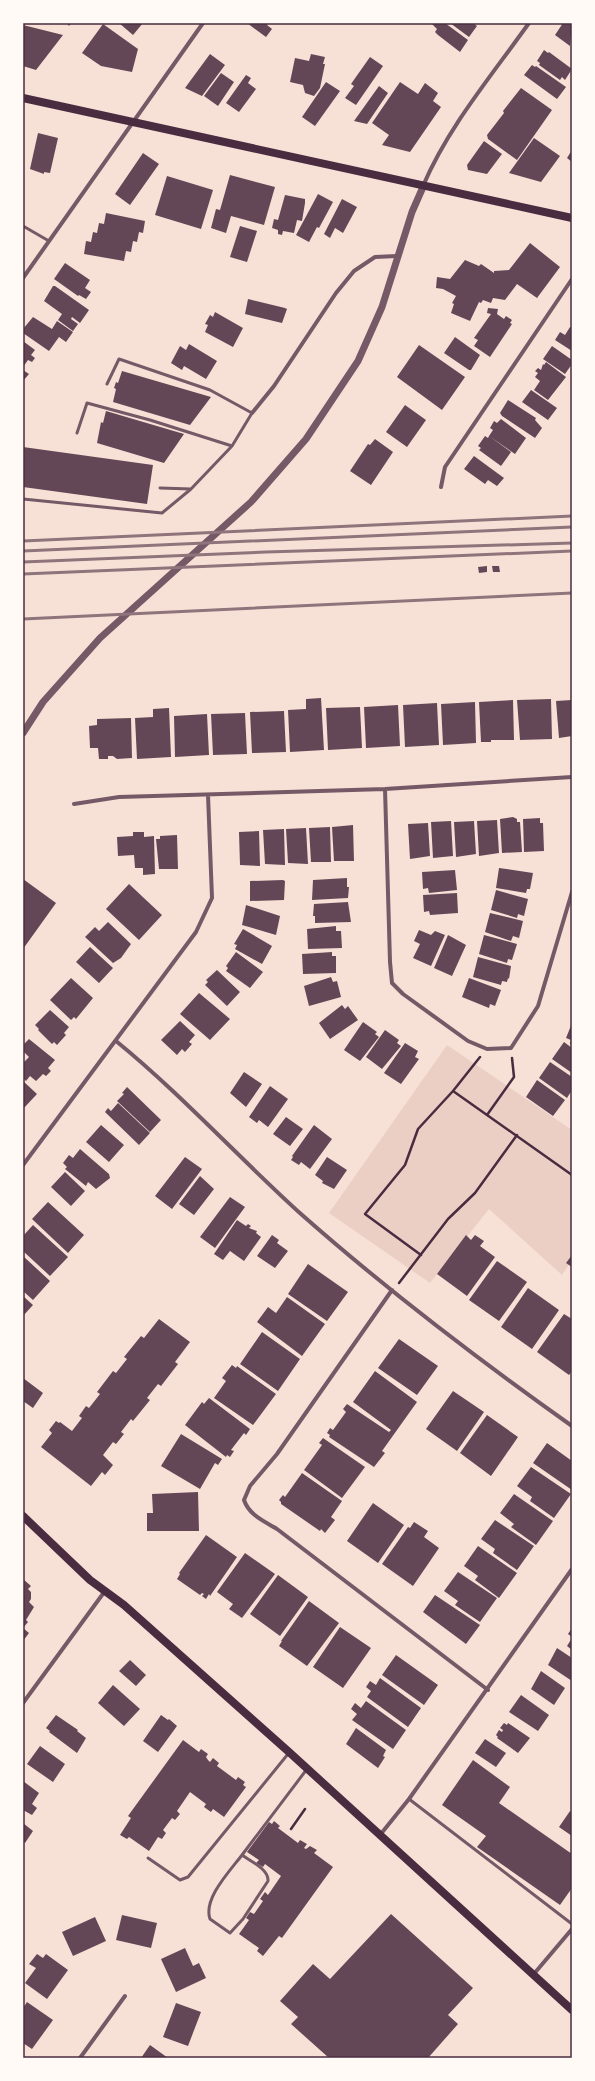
<svg xmlns="http://www.w3.org/2000/svg" width="595" height="2081" viewBox="0 0 595 2081" font-family="'Alegreya Sans',sans-serif">
  <rect width="100%" height="100%" fill="#f7e1d7"/>
  <path fill="#ebcfc5" d="M447,1045L572,1130V1260L562,1275L489,1209L430,1283L329,1213Z"/>
  <path fill="#644757" d="M119,23H143L133,35Z
    M247,23H268L267,25L272,29L266,37Z
    M431,23H445L468,40L460,52L438,35L435,32L437,29Z
    M450,23H473L477,26L469,37Z
    M563,23H572L570,46L555,35Z
    M103,24L138,49L132,72L101,66L82,53Z
    M23,25L63,35L36,70L23,66Z
    M544,50L548,53L549,52L572,69L565,80L562,77L560,80L539,65L540,63L537,61Z
    M210,54L225,65L202,96L185,88Z
    M311,54L325,57L323,64H325L320,88L314,96L305,93L303,85L290,82L295,58L309,61Z
    M370,57L383,66L356,105L345,98L354,86L351,84Z
    M532,65L535,67L536,66L566,87L557,99L524,75Z
    M221,73L234,82L218,106L204,96Z
    M246,75L251,78L248,83L256,89L239,112L226,103Z
    M326,82L340,91L315,126L302,117Z
    M400,82L418,94L425,83L438,93L433,101L441,107L410,152L382,145L389,135L372,123Z
    M379,86L388,93L367,124L354,121Z
    M521,88L552,110L517,160L488,139L487,135L504,113L503,111Z
    M38,133L58,138L50,173L44,172V174L30,169Z
    M534,138L560,156L541,182L509,173Z
    M484,141L502,154L487,174L468,170L467,165Z
    M572,150V162L567,158Z
    M143,153L159,164L130,205L115,194Z
    M230,175L275,187L264,225L231,216L226,233L211,228L216,209L220,210Z
    M167,176L213,190L201,229L155,215Z
    M318,194L333,202L319,228L317,227L309,242L296,235Z
    M285,195L305,199V203L302,221L297,220L294,233L283,231L282,235L278,234V230L272,228L274,219L278,220Z
    M342,199L357,207L343,233L335,228L330,238L324,234Z
    M106,213L145,221L143,233L139,232L137,242L133,241L131,252L126,251L124,261L84,254L86,241L91,242L93,232L97,233L99,223L104,224Z
    M240,226L257,231L247,262L230,257Z
    M530,243L560,267L537,298L517,284L505,300L493,298L491,303L483,300L481,303L479,302L470,321L451,313L454,304L452,303L456,296L443,289L436,288L437,277L450,279L465,260L479,266L481,264L494,273V271L509,270Z
    M65,263L90,280L85,288L91,292L86,299L79,295L78,296L54,279Z
    M53,286H55L89,310L80,323L72,317L71,319L78,324L73,331L58,320L62,314L44,301Z
    M248,299L285,308L287,309L282,323L245,314Z
    M488,308L498,309L497,314L504,319L506,316L512,320L510,323L512,324L490,357L474,346L478,340L474,338L491,314L487,313Z
    M215,312L243,328L233,347L205,332L208,325L205,324L210,315L213,317Z
    M33,317L52,329L57,321L73,332L66,342L59,337L49,351L23,333V329Z
    M570,327L572,328V351L555,340L560,332L565,335Z
    M455,337L480,355L471,370H469L444,353Z
    M23,341L35,350L31,355L35,358L32,362L28,360L23,367Z
    M189,344L217,361L206,379L184,366L182,370L171,363L180,346L186,350Z
    M419,345L465,377L442,410L397,377Z
    M552,346L572,360V364L565,374L543,359Z
    M546,362L566,377L548,400L534,390L540,381L535,377L538,373L535,371L538,368L541,370L543,364L544,365Z
    M23,370L29,374L23,381Z
    M122,371L211,397L190,425L113,402L116,389L114,388L116,382L118,383Z
    M531,390L557,408L548,420L522,402Z
    M508,400L536,418L535,420L542,428L535,438L502,416L500,413Z
    M405,405L426,420L407,447L386,432Z
    M106,411L184,434L164,463L97,443L101,422L103,423Z
    M501,419L526,438L515,454L489,436L493,430L490,428L494,421L497,423Z
    M485,436L488,438L489,436L511,452L501,466L479,450L481,448L478,446Z
    M375,439L393,452L371,485L350,471L368,444L370,445Z
    M23,447L153,465L147,504L23,487Z
    M474,456L504,478L497,486L488,480L485,484L464,469Z
    M487,566V572L479,573L478,567Z
    M492,566H499L500,572H493Z
    M321,698L324,750L290,752L288,710L306,709V699Z
    M551,699L552,739L520,740L517,700Z
    M513,700L514,740H491V742H481L479,702Z
    M572,700V736L559,738L556,701Z
    M475,702L476,743L443,745L441,704Z
    M437,703L439,745L405,747L403,705Z
    M398,705L400,746L366,748L364,707Z
    M360,707L362,748L328,750L326,708Z
    M169,708L171,757L137,759L135,718L153,717V709Z
    M284,711L286,752L252,753L250,712Z
    M245,713L247,754L213,755L211,714Z
    M207,714L209,755L175,757L174,716Z
    M131,718L132,758L117,759L113,756H108V759H99L98,748H90L89,726L97,725V719Z
    M513,817L517,819V822H520L522,852L502,853L500,819Z
    M540,818V823H543L544,851L524,852L523,819Z
    M497,820L499,853L479,856L477,821Z
    M451,821L453,856L433,858L431,822Z
    M474,821L476,854L456,857L454,822Z
    M428,823L430,856L410,859L408,824Z
    M353,825L354,861H334L332,827Z
    M330,827L331,862H311L309,828Z
    M306,828L308,864L288,863L286,829Z
    M284,829L285,865L265,864L263,830Z
    M259,831L260,866L240,865L239,832Z
    M133,832H144V837L154,836L155,874L143,875V868H135L134,855L118,856L117,837L133,836Z
    M177,835L178,869H159L156,839H160V836Z
    M499,868L533,873L530,889H527L526,893L496,888Z
    M455,870L457,890L429,893L428,888L423,889L422,872Z
    M347,878V887H349L348,898L312,900L313,880Z
    M23,879L56,903L23,949Z
    M283,880L285,881L284,900L250,901V881Z
    M129,884L162,915L139,940L106,909Z
    M496,890L528,899L524,916L518,914L517,918L491,910Z
    M457,893L458,913L430,915L429,911L424,912L423,895Z
    M348,902L351,922L315,923V916H313L314,904Z
    M246,905L280,916L276,935L242,925Z
    M490,913L523,921L519,938L513,936L511,941L485,932Z
    M108,922L131,944L121,958L113,963L85,937L95,927L99,931Z
    M336,926V931H341L342,948L308,949L307,929Z
    M243,929L272,946L262,964L235,949L237,945L234,944Z
    M419,930L431,935L435,931L445,935L431,966L413,958L420,944L414,941Z
    M448,935L466,945L452,976L434,968Z
    M484,935L517,944L512,960L508,959L507,963L479,954Z
    M90,947L113,968L99,983L76,962Z
    M236,952L263,972L250,988L226,971L228,968L226,966Z
    M332,952V956H336V973L303,974L302,954Z
    M478,957L511,966L509,979L508,978L507,982L502,981L501,985L473,977Z
    M217,970L240,992L227,1006L205,985L208,982L206,980Z
    M331,977L333,982L337,981L341,997L309,1006L304,986Z
    M71,978L93,998L76,1019L74,1017L71,1020L50,1000Z
    M469,978L501,990L495,1006L490,1004L489,1008L462,997Z
    M199,993L230,1019L210,1040L180,1014Z
    M342,1005L345,1009L348,1006L358,1020L330,1039L319,1023Z
    M50,1010L69,1027L64,1033L66,1035L57,1045L54,1042L52,1044L38,1030L39,1029L35,1025Z
    M180,1021L195,1035L189,1042L192,1044L185,1052L182,1049L177,1055L161,1040Z
    M363,1022L377,1032L375,1034L379,1037L360,1061L344,1050Z
    M572,1023V1045L570,1044L571,1040L566,1038Z
    M385,1030L399,1040L397,1043L401,1046L382,1069L366,1057Z
    M29,1039L55,1060L48,1068L51,1071L46,1076L43,1074L36,1081L30,1076L26,1081L23,1078V1063L29,1057L24,1052L23,1045Z
    M564,1042L572,1048V1073L552,1059Z
    M405,1043L418,1051L415,1057L419,1059L401,1084L384,1073Z
    M550,1062L572,1077V1090L567,1098L539,1078Z
    M244,1072L262,1084L246,1107L230,1093Z
    M537,1080L565,1100L553,1116L526,1097Z
    M23,1081L37,1094L23,1109Z
    M270,1086L288,1099L268,1127L259,1120L257,1123L249,1117Z
    M127,1087L161,1120L150,1132L117,1101L124,1094L122,1093Z
    M118,1103L150,1133L139,1145L105,1112L108,1108L111,1111Z
    M286,1117L303,1129L290,1146L273,1134Z
    M101,1125L124,1145L109,1162L86,1142Z
    M314,1125L332,1139L310,1169L301,1162L299,1165L291,1160L293,1157L292,1156Z
    M80,1149L109,1174L110,1178L96,1189L88,1182L86,1186L65,1169L67,1167L63,1163L69,1155L73,1158Z
    M185,1157L202,1169L172,1209L155,1196Z
    M327,1157L347,1170L334,1189L322,1183L323,1181L315,1175Z
    M65,1172L85,1191L71,1206L51,1187Z
    M200,1176L214,1189L194,1215L179,1204Z
    M230,1197L245,1207L215,1248L200,1237Z
    M48,1202L84,1235L68,1253L32,1219Z
    M237,1220L246,1226L248,1224L251,1226L249,1228L257,1231L256,1233L261,1237L244,1261L230,1251L223,1260L214,1254Z
    M33,1225L68,1257L50,1276L23,1251V1236Z
    M272,1235L279,1240L277,1243L288,1251L275,1268L257,1256Z
    M466,1235L471,1240L475,1235L484,1241L480,1246L495,1257L467,1296L437,1274Z
    M572,1255V1267L566,1263Z
    M23,1256L50,1281L33,1300L23,1291Z
    M497,1261L527,1282L499,1321L469,1300Z
    M308,1264L348,1292L327,1321L288,1294Z
    M528,1288L559,1310L532,1349L501,1327Z
    M23,1296L33,1305L23,1316Z
    M287,1297L325,1324L302,1356L257,1322L268,1307L276,1313Z
    M564,1314L572,1319V1371L569,1375L537,1352Z
    M159,1319L190,1342L175,1362L178,1364L161,1386L158,1384L147,1398L150,1400L133,1421L131,1419L121,1432L124,1434L116,1444L113,1442L103,1455L113,1465L105,1475L102,1472L91,1486L41,1447L52,1433L49,1430L56,1421L59,1423L60,1422L72,1431L82,1418L79,1416L86,1406L89,1408L100,1394L97,1392L113,1371L116,1373L127,1359L124,1357L141,1336L144,1338Z
    M262,1332L300,1359L278,1391L240,1364Z
    M399,1339L438,1366L417,1395L378,1368Z
    M232,1365L236,1368L237,1366L276,1394L253,1425L214,1398L226,1381L222,1378Z
    M375,1371L417,1402L382,1451L385,1453L374,1467L329,1437L330,1435L327,1433L330,1428L333,1430L346,1412L343,1409L347,1404L389,1432L391,1430L353,1402Z
    M23,1378L43,1393L33,1408L23,1401Z
    M453,1391L484,1412L457,1451L426,1429Z
    M209,1398L250,1429L246,1435L244,1433L231,1450L234,1451L230,1457L227,1455L226,1457L185,1425L202,1402L204,1404Z
    M487,1415L518,1437L491,1476L460,1453Z
    M181,1434L222,1459L218,1465L215,1463L200,1489L161,1466Z
    M323,1438L365,1467L342,1498L304,1470L322,1445L319,1443Z
    M547,1443L572,1461V1490L533,1463Z
    M531,1467L571,1494L554,1518L530,1501L532,1497L517,1486Z
    M302,1473L342,1501L331,1517L335,1520L325,1533L321,1529L320,1531L281,1504V1502L279,1500L283,1495L285,1497Z
    M198,1492L199,1531H147V1513H153L152,1494Z
    M514,1494L553,1521L536,1545L511,1527L514,1524L500,1513Z
    M373,1503L404,1525L378,1563L347,1541Z
    M495,1520L534,1546L517,1570L493,1553L495,1549L481,1539Z
    M414,1522L428,1531L424,1537L439,1548L413,1586L382,1564L408,1527L410,1528Z
    M206,1535L237,1557L210,1596L209,1594L206,1599L202,1596L204,1594L202,1593L200,1595L177,1579L180,1574L179,1573Z
    M478,1546L517,1573L499,1598L475,1580L478,1576L464,1566Z
    M245,1553L275,1574L242,1618L229,1609L233,1604L217,1592Z
    M458,1572L497,1598L480,1622L455,1605L458,1601L444,1591Z
    M278,1575L308,1597L280,1636L250,1614Z
    M23,1579L31,1586L28,1589L31,1592V1599L29,1602L34,1607L26,1620L28,1622L23,1628L29,1633L23,1641Z
    M435,1595L480,1625L466,1644L423,1612Z
    M309,1601L339,1623L307,1666L279,1646L282,1641H281Z
    M340,1627L371,1648L343,1688L313,1667Z
    M572,1628V1637L568,1634Z
    M572,1638V1650L567,1646Z
    M557,1648L572,1658V1681L548,1665Z
    M396,1655L438,1685L424,1705L382,1675Z
    M130,1660L146,1675L136,1686L119,1671Z
    M541,1671L565,1688L554,1705L531,1689Z
    M380,1678L421,1708L408,1727L367,1697L371,1691L366,1687L370,1681L376,1685Z
    M113,1685L140,1709L124,1726L98,1703Z
    M521,1695L549,1715L538,1731L509,1712Z
    M366,1701L406,1730L393,1749L352,1720L357,1714L351,1709L355,1703L361,1708Z
    M56,1715L78,1730L77,1731L86,1738L77,1753L49,1732L50,1731L46,1728Z
    M161,1715L168,1720L169,1719L177,1726L158,1752L143,1741Z
    M504,1723L507,1725L508,1723L530,1738L518,1753L497,1738L498,1737L496,1735L499,1730L502,1732L503,1730L500,1728Z
    M356,1728L386,1750L383,1756L385,1757L378,1768L346,1744Z
    M485,1739L506,1753L496,1767L475,1753Z
    M183,1740L199,1752L201,1749L208,1754L206,1757L208,1760L210,1762L213,1758L219,1763L217,1766L236,1780L238,1777L245,1782L243,1785L246,1787L224,1817L213,1809L211,1812L204,1807L206,1804L190,1792L177,1811L180,1814L175,1820L172,1818L163,1830L166,1833L162,1839L158,1837L149,1851L129,1837L127,1839L120,1835L131,1818L128,1816Z
    M40,1746L65,1764L53,1782L27,1764Z
    M473,1760L510,1787L499,1803L572,1854V1888L560,1905L477,1847L486,1836L442,1805Z
    M23,1781L39,1793L32,1804L37,1808L32,1815L23,1810Z
    M570,1811L572,1813V1836L559,1827Z
    M274,1821L280,1826L278,1828L298,1843L300,1840L307,1844L304,1848L306,1849L310,1846L317,1850L314,1853L333,1867L282,1938L279,1936L263,1956L257,1951L259,1948L239,1934L249,1920L246,1918L250,1912L254,1914L263,1901L260,1899L265,1892L268,1895L281,1876L265,1864L263,1867L256,1863L259,1860L247,1852L269,1822L272,1824Z
    M23,1823L33,1831L25,1843L23,1842Z
    M391,1914L473,1988L448,2015L458,2024L428,2058H329L291,2024L298,2017L280,2001L313,1964L330,1979Z
    M122,1915L157,1923L151,1948L116,1940Z
    M95,1917L106,1941L73,1956L62,1932Z
    M185,1948L193,1966L199,1963L206,1978L176,1992L161,1959Z
    M37,1954L43,1958L46,1954L68,1970L47,1999L25,1983L36,1968L29,1964Z
    M27,2002L53,2020L32,2049L23,2043V2008Z
    M176,2003L201,2012L188,2046L163,2037Z
    M150,2045L168,2058H141Z"/>
  <g fill="none" stroke-linecap="round" stroke-linejoin="round">
    <path stroke="#4a2c40" stroke-width="2.5" d="M480,1057L453,1091L572,1175
      M487,1115L514,1077L512,1058
      M421,1255L365,1214L405,1165L418,1129L453,1091
      M399,1283L448,1219L475,1193L517,1135
      M291,1829L305,1809"/>
    <path stroke="#755966" stroke-width="3" d="M69,23V24
      M23,226L49,241
      M77,433L87,403L150,420L232,446
      M160,488L191,489
      M23,499L162,513L191,489L232,446L252,413L210,390L119,359L107,384
      M409,1799L572,1924
      M242,1855C250,1861 269,1869 268,1881L243,1919L230,1933L210,1919C203,1899 229,1872 242,1855L307,1769
      M148,1858L180,1880L188,1877L288,1754"/>
    <path stroke="#755966" stroke-width="4" d="M423,186C448,127 492,75 529,23
      M23,278L203,23
      M252,413L274,386L336,293L354,271L375,257L397,256
      M441,487L445,467L572,279
      M385,789L390,962L392,983L403,994L468,1041L487,1049L511,1048L538,1006L572,892
      M74,804L119,797L385,789L572,777
      M116,1041C181,1094 238,1157 301,1214C387,1290 479,1360 572,1426
      M23,1165L196,932L212,898L208,795
      M392,1290L277,1454L250,1486L244,1500C249,1515 264,1521 277,1529L488,1690
      M23,1703L105,1591
      M380,1835L409,1799L572,1569
      M533,1975L572,1929
      M80,2058L125,1996"/>
    <path stroke="#755966" stroke-width="7" d="M23,733L43,702L100,638L251,502L306,439L358,361L382,307L412,212L423,187"/>
    <path stroke="#4a2c40" stroke-width="8" d="M23,98L572,218
      M23,1516L90,1580L124,1605L289,1752L572,2010"/>
    <path stroke="#8f747c" stroke-width="3" d="M23,541L572,516
      M23,551L572,527
      M23,562L266,552L572,543
      M23,574L572,551
      M23,619L572,593"/>
  </g>
  <rect width="595" height="2081" fill="none" stroke="#fffaf5" stroke-width="48"/>
  <rect x="24" y="24" width="547" height="2033" fill="none" stroke="#4a2c40" stroke-width="1.5"/>
</svg>
